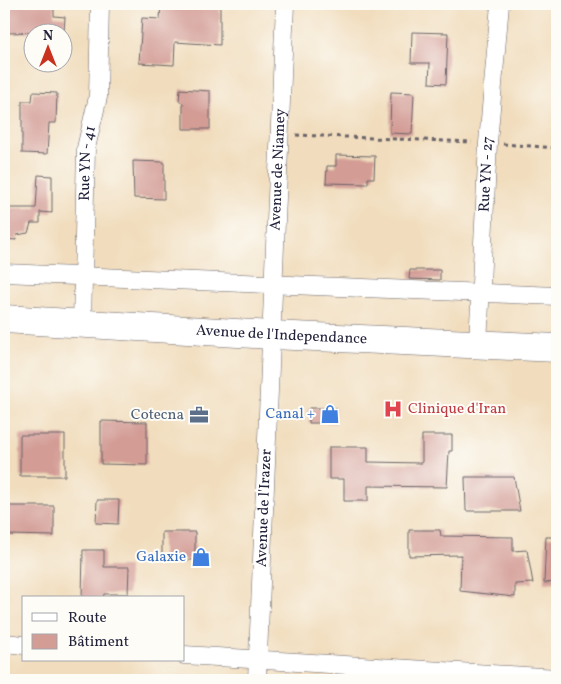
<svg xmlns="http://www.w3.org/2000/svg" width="561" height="684" viewBox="0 0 561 684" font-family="Vollkorn,serif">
  <rect width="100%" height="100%" fill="#fdfcf7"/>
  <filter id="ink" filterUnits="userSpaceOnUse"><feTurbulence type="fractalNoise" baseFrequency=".02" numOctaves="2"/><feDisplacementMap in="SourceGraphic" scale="10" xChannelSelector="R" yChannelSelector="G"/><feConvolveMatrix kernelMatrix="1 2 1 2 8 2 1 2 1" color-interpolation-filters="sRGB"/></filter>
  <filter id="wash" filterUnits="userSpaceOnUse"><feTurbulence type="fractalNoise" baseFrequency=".0096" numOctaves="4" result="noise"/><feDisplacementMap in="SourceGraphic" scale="20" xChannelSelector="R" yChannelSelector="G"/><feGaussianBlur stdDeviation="1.12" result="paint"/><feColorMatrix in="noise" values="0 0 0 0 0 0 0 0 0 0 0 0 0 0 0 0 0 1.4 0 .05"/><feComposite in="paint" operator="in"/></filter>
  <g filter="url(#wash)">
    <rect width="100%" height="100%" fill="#f1ddbd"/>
    <g id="blocks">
      <path fill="#d39c95" d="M6,4L54,5V16L65,17L64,32L5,33Z
        M161,4H220V45L175,42L174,65L139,63L142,18L160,19Z
        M412,32L448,33L446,84L429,83L430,63H411Z
        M180,89L210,91V129H183V103L179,101Z
        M33,92L57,93L56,123H49L47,154L22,153V101H32Z
        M391,92L414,93L412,134L390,133Z
        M336,155L375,156L374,178H368V184L326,183L327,166H336Z
        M133,161L164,162V199L134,198Z
        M38,175L52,176V213L40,212V223H31L28,233L17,235L16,240L4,239V208H36Z
        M410,270H440V280L409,279Z
        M309,408H336V423H309Z
        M101,421L147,422V465L101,464Z
        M20,435H65V476H20Z
        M422,435H452V451H449L447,487L368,486V501H344V479H329V447H368V462L422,463Z
        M465,477H514L520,511H466Z
        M97,500H119L118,524L96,523Z
        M8,506H54V536L7,535Z
        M409,530H440L441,536L513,537V551L527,550L533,583L515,584V597L460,591L461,555L409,556Z
        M162,532H195V560H162Z
        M546,537H557V582L544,583Z
        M83,550H104V567H129L128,594H104L103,598H82Z"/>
    </g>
  </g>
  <g filter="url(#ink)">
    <use href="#blocks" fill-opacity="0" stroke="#6a6368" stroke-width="1"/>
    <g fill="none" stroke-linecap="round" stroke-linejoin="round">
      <g stroke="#6a6368" stroke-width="19">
        <g id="street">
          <path d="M4,273L557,296"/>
          <path id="s1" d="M82,324L86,148L98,97L100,4"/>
          <path id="s2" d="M478,344L488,143L500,4"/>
          <path d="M4,643L24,645"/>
          <path d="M184,655L557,678"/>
          <path id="s3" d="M257,680L285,4"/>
        </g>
      </g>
      <g stroke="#6a6368" stroke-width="29">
        <g id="highway">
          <path id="s4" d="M4,319L272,335L557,348"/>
        </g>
      </g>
      <path stroke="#6a6368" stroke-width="3" stroke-dasharray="4 4" stroke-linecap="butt" d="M296,135L472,142
        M503,144L557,148"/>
      <use href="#street" stroke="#fff" stroke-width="18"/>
      <use href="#highway" stroke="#fff" stroke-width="28"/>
    </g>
  </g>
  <defs>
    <g id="hospital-bare" transform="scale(1.5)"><path d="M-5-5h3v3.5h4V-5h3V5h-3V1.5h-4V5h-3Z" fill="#e0444e" stroke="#fdfcf7" stroke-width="2.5" paint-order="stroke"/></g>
    <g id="shop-bare" transform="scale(1.5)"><path d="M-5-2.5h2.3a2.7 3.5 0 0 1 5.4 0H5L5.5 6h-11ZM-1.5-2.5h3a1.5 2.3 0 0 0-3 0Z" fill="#3f7fe0" stroke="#fdfcf7" stroke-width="2.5" paint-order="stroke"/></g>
    <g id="office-bare" transform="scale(1.5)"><path d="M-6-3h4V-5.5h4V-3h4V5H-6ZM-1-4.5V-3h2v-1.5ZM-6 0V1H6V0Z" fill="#5c6f8a" stroke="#fdfcf7" stroke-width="2.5" paint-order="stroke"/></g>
  </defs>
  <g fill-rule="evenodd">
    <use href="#hospital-bare" x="393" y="409"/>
    <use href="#shop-bare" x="330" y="414"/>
    <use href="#office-bare" x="199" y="415"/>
    <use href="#shop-bare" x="201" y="557"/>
  </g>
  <g text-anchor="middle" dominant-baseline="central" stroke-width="4" stroke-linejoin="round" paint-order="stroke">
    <g font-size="15" fill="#22223b" stroke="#fdfcf7">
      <text stroke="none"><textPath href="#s1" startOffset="161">Rue YN - 41</textPath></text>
      <text stroke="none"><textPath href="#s3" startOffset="511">Avenue de Niamey</textPath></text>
      <text stroke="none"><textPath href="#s2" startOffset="170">Rue YN - 27</textPath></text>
      <text stroke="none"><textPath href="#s4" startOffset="278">Avenue de l'Independance</textPath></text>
      <text stroke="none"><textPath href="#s3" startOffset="172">Avenue de l'Irazer</textPath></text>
    </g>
    <g font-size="15" fill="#be3a42" stroke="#fdfcf7" text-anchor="start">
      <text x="408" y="409">Clinique d'Iran</text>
    </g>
    <g font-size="15" fill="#366cbe" stroke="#fdfcf7" text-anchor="end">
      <text x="315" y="414">Canal +</text>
      <text x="186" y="557">Galaxie</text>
    </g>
    <g font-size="15" fill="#4e5e75" stroke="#fdfcf7" text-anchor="end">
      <text x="184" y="415">Cotecna</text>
    </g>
  </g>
  <rect width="561" height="684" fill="none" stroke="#fdfcf7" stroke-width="20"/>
  <rect x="22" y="596" width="162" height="65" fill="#fdfcf7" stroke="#a5a5ac"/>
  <rect x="32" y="613" width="25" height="8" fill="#ffffff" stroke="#a5a5ac"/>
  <text x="68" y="622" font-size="15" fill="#22223b">Route</text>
  <rect x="32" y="634" width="25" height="15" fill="#d39c95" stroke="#a5a5ac"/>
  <text x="68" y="646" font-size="15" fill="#22223b">Bâtiment</text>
  <g transform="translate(48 48)"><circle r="24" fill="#fdfcf7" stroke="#a5a5ac"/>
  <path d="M0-4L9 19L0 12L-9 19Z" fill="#c8321e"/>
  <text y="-8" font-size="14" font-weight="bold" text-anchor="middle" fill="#22223b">N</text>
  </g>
</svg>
